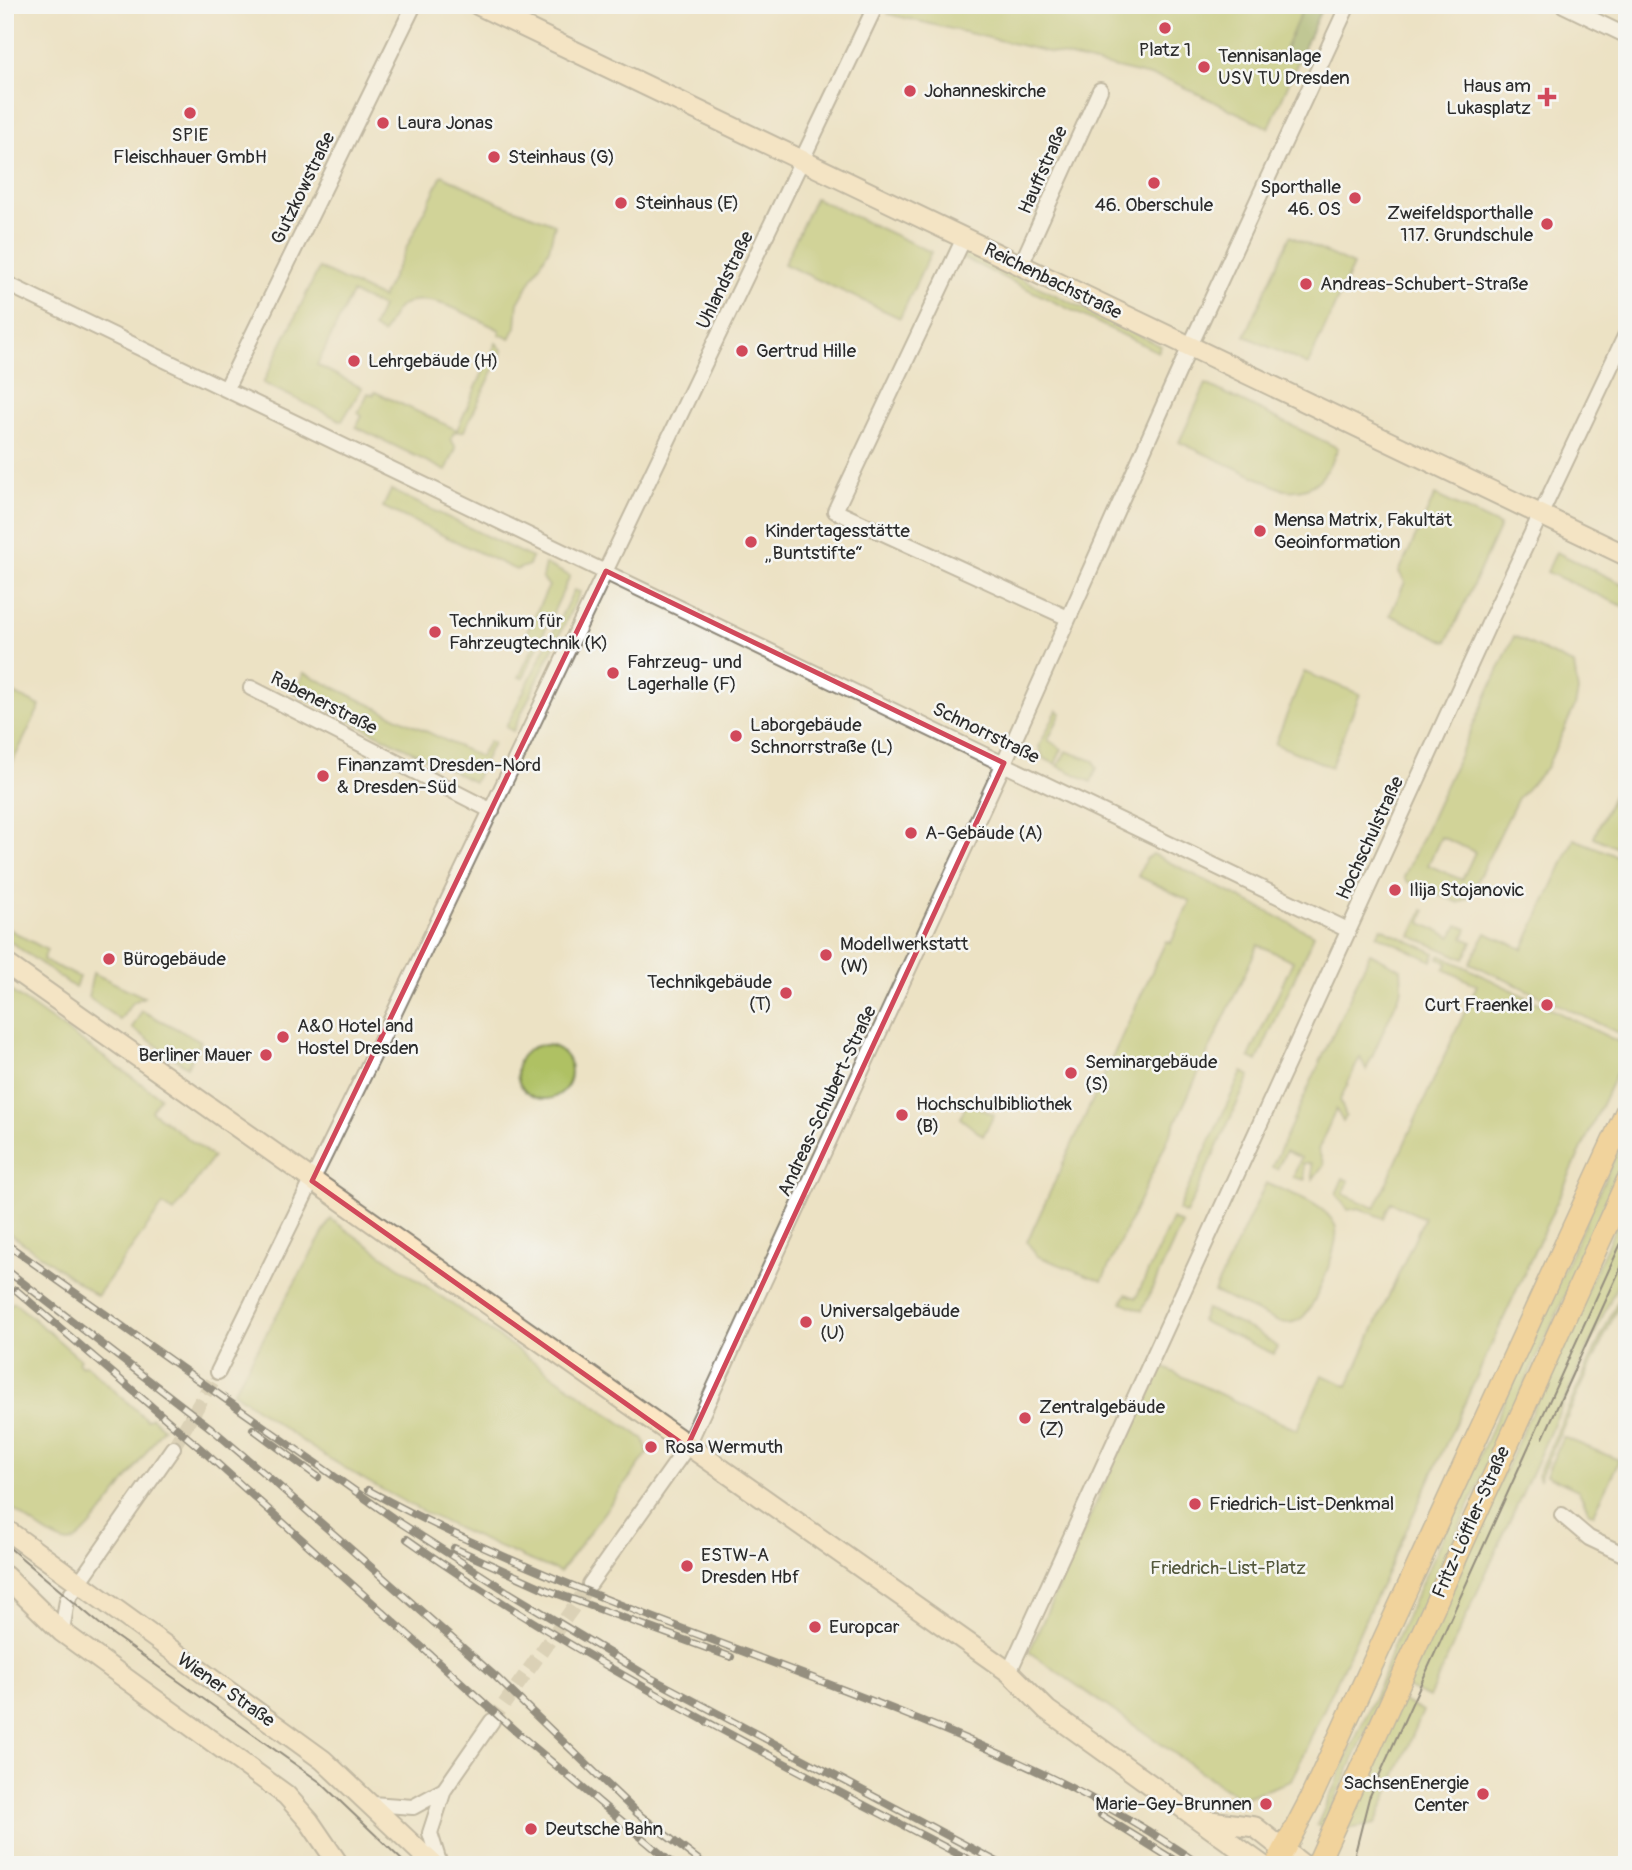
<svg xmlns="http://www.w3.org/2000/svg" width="1632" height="1870" viewBox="0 0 1632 1870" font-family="Pangolin,sans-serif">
  <rect width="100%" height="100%" fill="#f6f6f2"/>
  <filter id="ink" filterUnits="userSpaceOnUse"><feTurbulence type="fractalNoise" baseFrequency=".0143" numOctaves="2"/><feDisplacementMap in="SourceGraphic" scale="14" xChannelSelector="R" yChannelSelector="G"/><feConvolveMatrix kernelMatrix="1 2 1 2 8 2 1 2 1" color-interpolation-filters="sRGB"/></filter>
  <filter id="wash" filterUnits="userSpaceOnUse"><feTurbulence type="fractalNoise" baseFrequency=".00686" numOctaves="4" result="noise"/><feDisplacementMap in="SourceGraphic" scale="28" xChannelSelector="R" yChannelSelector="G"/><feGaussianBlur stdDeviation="1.57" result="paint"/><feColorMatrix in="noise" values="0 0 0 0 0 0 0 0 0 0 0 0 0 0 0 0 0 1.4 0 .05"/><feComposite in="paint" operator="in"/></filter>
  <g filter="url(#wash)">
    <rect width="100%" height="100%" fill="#ece2c4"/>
    <path fill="#afc164" stroke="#6d7648" stroke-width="2" fill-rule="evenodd" d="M890,5H1323L1269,128L1171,81L888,14Z
      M442,175L500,203L555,224L549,249L518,303L516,327L510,339L499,334L500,330C475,319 428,288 401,306C393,311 388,326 383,334L373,328L382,307L352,293L317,365L362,388L342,421L263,383L319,268L382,298Z
      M815,198L931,252L900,318L784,264Z
      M1290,236L1353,265L1308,365L1245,336Z
      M964,251L1161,346L1158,352L961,257Z
      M496,343L503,351L464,431L454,432L451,439L456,448L446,471L356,427L362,416L358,413L368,393L374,395L375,392L457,430Z
      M1206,384L1338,448C1327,474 1316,494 1284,490L1179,442Z
      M391,490L532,558L529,565L516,570L383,507Z
      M1435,495L1500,526L1447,642L1390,615L1405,582L1399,572Z
      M1556,552L1627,586V608L1547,572Z
      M545,564L570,576L523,678L519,677L535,643L524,637L549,586L542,578Z
      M574,590L580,592L513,731L506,727Z
      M1514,636L1574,665L1578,692L1575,706L1547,767L1518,798L1469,897L1459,903L1406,881L1404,877ZM1441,837L1475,852L1462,880L1428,865Z
      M1304,672L1360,694L1331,767L1275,744Z
      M304,673L480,757L489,741L493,743L474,782L294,693Z
      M5,689L40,706L5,778Z
      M1057,710L1061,713L1048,740L1062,749L1055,764L1043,758L1039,746Z
      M1066,751L1094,761L1097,768L1091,782L1058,766Z
      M1627,765V853L1594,837Z
      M1574,839L1627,860V1037L1470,963L1486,933L1523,949Z
      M1153,854L1314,935L1257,1061L1249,1057L1293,961L1258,945L1102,1281L1037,1256L1027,1242L1166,941L1171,943L1190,901L1138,876L1146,859Z
      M1423,910L1425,911L1421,923L1452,937L1458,925L1467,929L1463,938L1472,942L1464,959L1411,936Z
      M5,927L47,950L43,960L79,977L75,988L5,938Z
      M1381,928L1435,953L1432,961L1377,935Z
      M1370,953L1401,969L1402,989L1366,1070L1360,1057L1340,1100L1346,1117L1343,1122L1336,1109L1318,1150L1324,1164L1313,1179L1311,1163L1303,1164L1305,1180L1293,1177L1301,1158L1286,1151L1277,1169L1272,1167Z
      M1440,955L1627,1046V1050L1291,1781L1240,1799L1029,1652L1158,1365L1297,1430L1322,1375L1348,1386L1424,1218L1391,1202L1383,1218L1359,1208L1348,1210L1336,1194L1343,1178L1349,1181L1343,1194L1375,1208L1477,985L1444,969L1448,963L1438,958Z
      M93,973L144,997L132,1003L120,1020L88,997Z
      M5,987L160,1097L151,1111L213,1157L174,1212L163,1205L97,1296L5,1230Z
      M142,1011L201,1041L187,1067L132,1028Z
      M517 1072a27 27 0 1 1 54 0a27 27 0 1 1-54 0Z
      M1242,1072L1250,1076L1186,1214L1178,1210Z
      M968,1102L994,1115L983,1136L960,1118Z
      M1627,1130V1160L1322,1828L1317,1825L1383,1677L1393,1646Z
      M1266,1183C1286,1192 1324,1202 1335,1225C1342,1239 1316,1305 1304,1316C1297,1323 1289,1324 1279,1322L1214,1292Z
      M1627,1202V1263L1429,1698L1406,1687Z
      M331,1219L644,1439L648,1453L560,1572C481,1542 402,1504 330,1459C296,1439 265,1414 233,1392Z
      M1172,1219L1182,1224L1142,1311L1122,1302L1126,1294L1136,1298Z
      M1627,1280V1287L1539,1479L1537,1476Z
      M5,1295L8,1297L6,1301L10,1305L14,1302L80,1359L78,1362L82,1366L85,1364L147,1420L151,1417L163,1428C150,1446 87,1542 69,1543C53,1543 19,1513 5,1503Z
      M1206,1309L1257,1332L1277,1347L1274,1354L1201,1321Z
      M1563,1437L1619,1460L1594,1514L1589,1511L1578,1490L1546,1475Z
      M1401,1700L1423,1711L1375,1824L1343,1830Z"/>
    <path fill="#8ba75a" stroke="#5b6942" stroke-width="2" d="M1299,5H1323L1298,61L1283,54L1303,8Z"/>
  </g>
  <g filter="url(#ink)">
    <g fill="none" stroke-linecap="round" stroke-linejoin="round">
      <path stroke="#c5bda5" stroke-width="14" stroke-dasharray="14 7" stroke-linecap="butt" d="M173,1448L218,1372
        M492,1721L590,1584"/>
      <g stroke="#8c8678" stroke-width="18">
        <path id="street" d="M1563,5L1627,36
          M964,238L835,511L1068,618
          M1021,265L1100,90
          M5,283L1348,930
          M226,389L414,5
          M251,688L492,811
          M218,1372L386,1030L876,5
          M1562,1515L1589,1538L1627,1556
          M590,1584L687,1447L1004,763L1190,346L1348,5
          M62,1632L67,1600L173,1448
          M1009,1672L1492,617L1627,332
          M372,1804L413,1807L444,1790
          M440,1865L430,1833L444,1790L492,1721"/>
      </g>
      <g stroke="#8c8678" stroke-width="23">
        <path id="secondary" d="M478,5L1627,556
          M5,963L1009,1672L1047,1710L1262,1865
          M5,1529L323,1760L434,1865
          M5,1576L62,1632L286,1795L309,1821L339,1865
          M1203,1820L1255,1827L1303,1865"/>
      </g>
      <g stroke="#8c8678" stroke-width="24">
        <path id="primary" d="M1276,1865L1310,1800L1627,1110
          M1317,1865L1627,1181"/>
      </g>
      <use href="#street" stroke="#fff" stroke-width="14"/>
      <use href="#secondary" stroke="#fce6c4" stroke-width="19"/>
      <use href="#primary" stroke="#f7c06b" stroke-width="21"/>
      <path stroke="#2b2b2b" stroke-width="2" d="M1543,1438L1623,1263
        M5,1544L108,1631L320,1782L407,1865
        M1352,1865L1369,1798L1627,1230"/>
      <g stroke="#2b2b2b" stroke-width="8">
        <path id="rail" d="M5,1243L393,1518L508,1592L649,1677L1003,1865
          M5,1269L212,1429L279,1486L496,1677L637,1813L705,1865
          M16,1290L201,1449L521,1736L674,1865
          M253,1429L318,1477
          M368,1490C531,1579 708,1636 880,1704C992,1748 1101,1795 1200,1865
          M407,1539C587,1666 785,1763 979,1865
          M454,1548L547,1590L731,1657
          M1101,1815L1182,1865"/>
      </g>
      <use href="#rail" stroke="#f6f6f2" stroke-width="5" stroke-dasharray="16" stroke-linecap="butt"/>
    </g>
  </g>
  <path d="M0 0H1632V1870H0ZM606,571L1004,763L687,1447L312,1181Z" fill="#ece2c4" fill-opacity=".55" fill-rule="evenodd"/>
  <path fill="none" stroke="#d1495b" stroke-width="5" stroke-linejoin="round" d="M606,571L1004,763L687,1447L312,1181Z"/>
  <g fill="#d1495b" stroke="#f6f6f2" stroke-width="2.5">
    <circle cx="1165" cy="28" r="7"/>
    <circle cx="1204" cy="67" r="7"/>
    <circle cx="910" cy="91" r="7"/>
    <path d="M1543.5 86.5h7v7h7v7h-7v7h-7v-7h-7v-7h7z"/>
    <circle cx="190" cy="113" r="7"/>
    <circle cx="383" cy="123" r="7"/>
    <circle cx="494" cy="157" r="7"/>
    <circle cx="1154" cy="183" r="7"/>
    <circle cx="1355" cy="198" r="7"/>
    <circle cx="621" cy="203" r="7"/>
    <circle cx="1547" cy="224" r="7"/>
    <circle cx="1306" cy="284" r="7"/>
    <circle cx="742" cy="351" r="7"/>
    <circle cx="354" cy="361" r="7"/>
    <circle cx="1260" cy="531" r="7"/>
    <circle cx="751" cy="542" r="7"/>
    <circle cx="435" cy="632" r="7"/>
    <circle cx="613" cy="673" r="7"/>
    <circle cx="736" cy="736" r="7"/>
    <circle cx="323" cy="776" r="7"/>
    <circle cx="911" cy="833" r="7"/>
    <circle cx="1395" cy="890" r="7"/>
    <circle cx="826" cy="955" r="7"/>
    <circle cx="109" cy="959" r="7"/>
    <circle cx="786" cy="993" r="7"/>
    <circle cx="1547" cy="1005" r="7"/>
    <circle cx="283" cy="1037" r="7"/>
    <circle cx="266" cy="1055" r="7"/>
    <circle cx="1071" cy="1073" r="7"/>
    <circle cx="902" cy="1115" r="7"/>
    <circle cx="806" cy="1322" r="7"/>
    <circle cx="1025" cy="1418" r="7"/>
    <circle cx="651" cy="1447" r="7"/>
    <circle cx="1195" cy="1504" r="7"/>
    <circle cx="687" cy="1566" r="7"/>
    <circle cx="815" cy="1627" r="7"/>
    <circle cx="1483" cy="1794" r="7"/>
    <circle cx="1266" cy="1804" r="7"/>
    <circle cx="531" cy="1829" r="7"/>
  </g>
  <g text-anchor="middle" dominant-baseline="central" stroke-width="5" stroke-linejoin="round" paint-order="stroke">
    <g font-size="19" fill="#2b2b2b" stroke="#f6f6f2" text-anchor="start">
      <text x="1165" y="50" text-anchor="middle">Platz 1</text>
      <text x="1218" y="56">Tennisanlage<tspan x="1218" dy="22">USV TU Dresden</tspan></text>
      <text x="1531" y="86" text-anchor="end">Haus am<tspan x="1531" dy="22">Lukasplatz</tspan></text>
      <text x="924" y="91">Johanneskirche</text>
      <text x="397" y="123">Laura Jonas</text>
      <text x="190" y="135" text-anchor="middle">SPIE<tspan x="190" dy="22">Fleischhauer GmbH</tspan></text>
      <text x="508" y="157">Steinhaus (G)</text>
      <text x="1341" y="187" text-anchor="end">Sporthalle<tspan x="1341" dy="22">46. OS</tspan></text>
      <text x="635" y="203">Steinhaus (E)</text>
      <text x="1154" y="205" text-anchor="middle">46. Oberschule</text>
      <text x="1533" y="213" text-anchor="end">Zweifeldsporthalle<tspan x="1533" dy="22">117. Grundschule</tspan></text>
      <text x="1320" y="284">Andreas-Schubert-Straße</text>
      <text x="756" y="351">Gertrud Hille</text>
      <text x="368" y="361">Lehrgebäude (H)</text>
      <text x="1274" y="520">Mensa Matrix, Fakultät<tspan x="1274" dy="22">Geoinformation</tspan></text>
      <text x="765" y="531">Kindertagesstätte<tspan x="765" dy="22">„Buntstifte“</tspan></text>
      <text x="449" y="621">Technikum für<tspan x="449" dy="22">Fahrzeugtechnik (K)</tspan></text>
      <text x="627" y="662">Fahrzeug- und<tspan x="627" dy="22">Lagerhalle (F)</tspan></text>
      <text x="750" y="725">Laborgebäude<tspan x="750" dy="22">Schnorrstraße (L)</tspan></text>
      <text x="337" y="765">Finanzamt Dresden-Nord<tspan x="337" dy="22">&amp; Dresden-Süd</tspan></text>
      <text x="925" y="833">A-Gebäude (A)</text>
      <text x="1409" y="890">Ilija Stojanovic</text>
      <text x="840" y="944">Modellwerkstatt<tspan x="840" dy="22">(W)</tspan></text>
      <text x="123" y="959">Bürogebäude</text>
      <text x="772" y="982" text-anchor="end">Technikgebäude<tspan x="772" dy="22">(T)</tspan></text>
      <text x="1533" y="1005" text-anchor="end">Curt Fraenkel</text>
      <text x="297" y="1026">A&amp;O Hotel and<tspan x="297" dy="22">Hostel Dresden</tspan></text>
      <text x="252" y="1055" text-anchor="end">Berliner Mauer</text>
      <text x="1085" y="1062">Seminargebäude<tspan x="1085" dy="22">(S)</tspan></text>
      <text x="916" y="1104">Hochschulbibliothek<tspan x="916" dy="22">(B)</tspan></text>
      <text x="820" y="1311">Universalgebäude<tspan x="820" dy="22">(U)</tspan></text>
      <text x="1039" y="1407">Zentralgebäude<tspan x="1039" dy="22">(Z)</tspan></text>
      <text x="665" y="1447">Rosa Wermuth</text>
      <text x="1209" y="1504">Friedrich-List-Denkmal</text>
      <text x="701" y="1555">ESTW-A<tspan x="701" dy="22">Dresden Hbf</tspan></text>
      <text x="829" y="1627">Europcar</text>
      <text x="1469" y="1783" text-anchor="end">SachsenEnergie<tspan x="1469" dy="22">Center</tspan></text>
      <text x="1252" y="1804" text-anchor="end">Marie-Gey-Brunnen</text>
      <text x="545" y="1829">Deutsche Bahn</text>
    </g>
    <g font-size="19" fill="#2b2b2b" stroke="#f6f6f2">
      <text transform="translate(1043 170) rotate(-66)">Hauffstraße</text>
      <text transform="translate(303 188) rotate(-64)">Gutzkowstraße</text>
      <text transform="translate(725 280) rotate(-64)">Uhlandstraße</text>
      <text transform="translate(1053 281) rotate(26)">Reichenbachstraße</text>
      <text transform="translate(324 703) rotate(27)">Rabenerstraße</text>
      <text transform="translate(986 733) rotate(26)">Schnorrstraße</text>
      <text transform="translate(1370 838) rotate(-65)">Hochschulstraße</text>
      <text transform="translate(827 1101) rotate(-65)">Andreas-Schubert-Straße</text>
      <text transform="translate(1471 1522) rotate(-66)">Fritz-Löffler-Straße</text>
      <text transform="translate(226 1690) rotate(35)">Wiener Straße</text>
    </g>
    <g font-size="19" fill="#53583c" stroke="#f6f6f2">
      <text x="1228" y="1568">Friedrich-List-Platz</text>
    </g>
  </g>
  <rect width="1632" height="1870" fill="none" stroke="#f6f6f2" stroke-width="28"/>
</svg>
